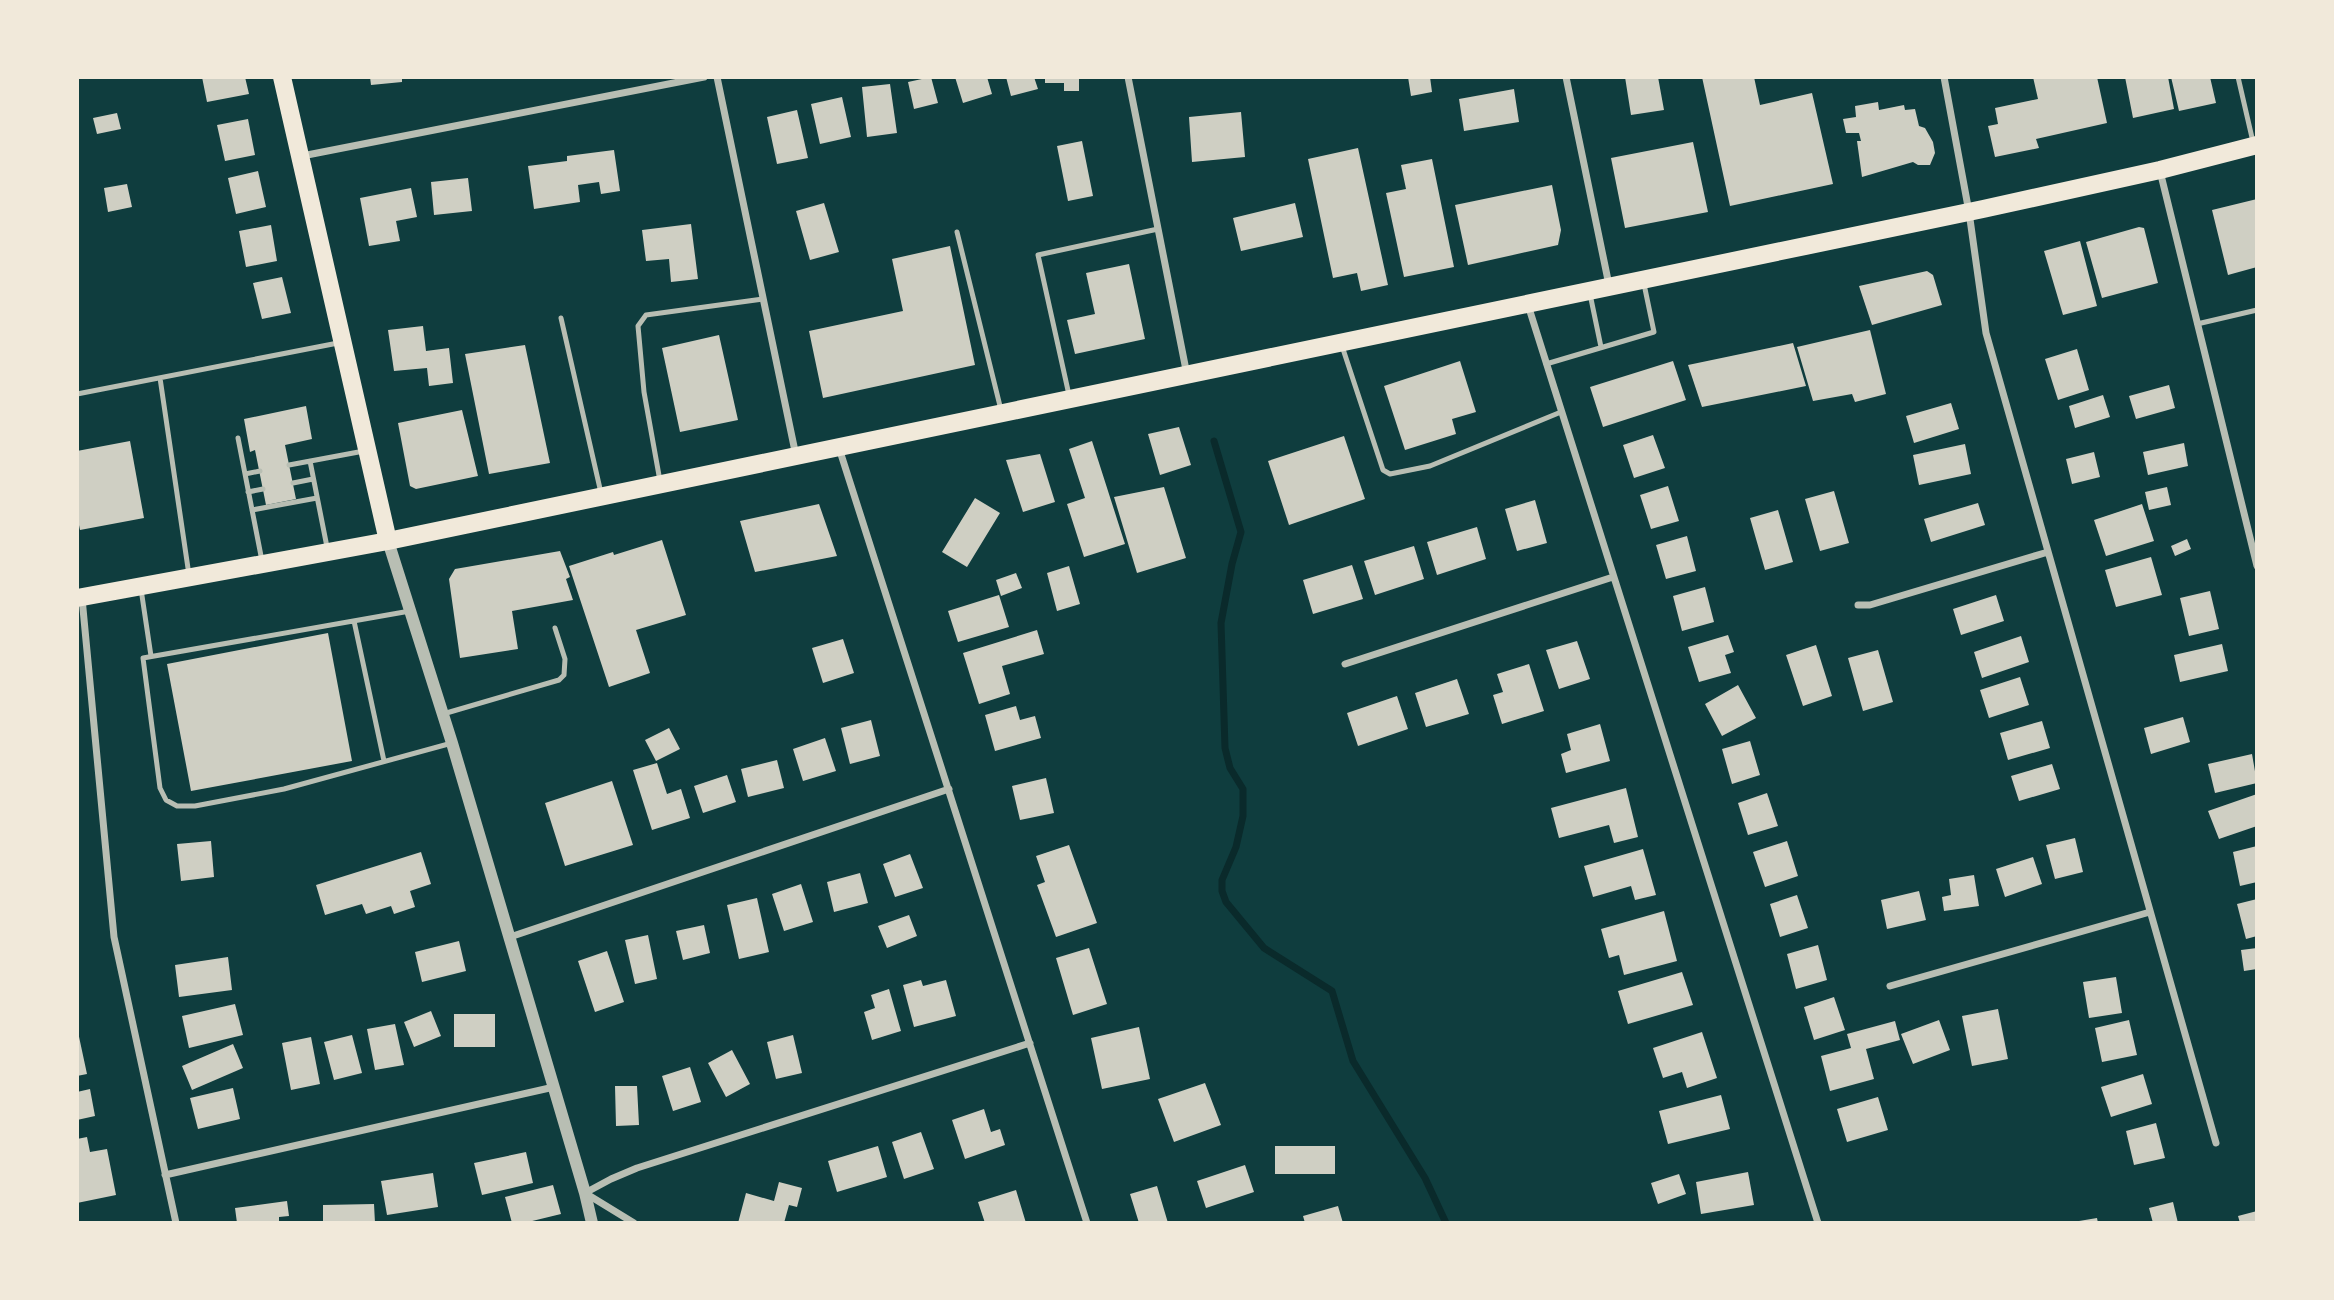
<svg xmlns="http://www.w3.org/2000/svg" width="2334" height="1300" viewBox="0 0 2334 1300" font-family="'Sofia Sans Condensed',sans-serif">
  <rect width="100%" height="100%" fill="#0f3d3e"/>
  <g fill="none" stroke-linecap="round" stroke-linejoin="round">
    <path stroke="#0a2a2b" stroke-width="7" d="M1214,441L1241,532L1232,564L1221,623L1225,748L1230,768L1243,789V816L1236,847L1222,880V891L1226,902L1264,948L1332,991L1353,1061L1425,1178L1446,1223"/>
  </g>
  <path fill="#cfcfc3" d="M202,77H245L249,94L207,102Z
    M370,77H402V82L371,85Z
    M931,77L938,103L914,109L908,82Z
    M955,77H987L992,94L963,103Z
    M1006,77H1034L1038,89L1011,96Z
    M1045,77H1079V91H1064V83H1045Z
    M1408,77H1430L1432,92L1411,96Z
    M1625,77H1658L1664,110L1631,115Z
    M1702,77H1754L1760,105L1812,93L1833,184L1730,206Z
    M2033,77H2097L2107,123L2036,139L2039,148L1995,157L1988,126L1998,124L1995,108L2038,99Z
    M2125,77H2168L2174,109L2133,118Z
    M2171,77H2210L2216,103L2179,111Z
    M890,84L897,133L867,137L862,87Z
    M1514,89L1519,122L1464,131L1459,99Z
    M842,97L851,137L820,144L811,104Z
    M1878,102L1879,110L1904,105L1905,110L1915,109L1919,126L1925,128L1933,142L1935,153L1930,165H1918L1913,162L1862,177L1857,141H1861L1859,133H1846L1843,119L1856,117L1855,106Z
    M797,110L808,158L777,164L767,117Z
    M1241,112L1245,157L1192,162L1189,117Z
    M117,113L121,129L97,134L93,118Z
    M248,119L255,155L225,161L217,125Z
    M1082,141L1093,196L1068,201L1057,146Z
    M1693,142L1708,212L1625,228L1611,158Z
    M1358,148L1388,285L1361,291L1357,273L1333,278L1308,159Z
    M614,150L620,191L601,194L599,182L578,185L580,202L534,209L528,166L567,161V156Z
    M1432,159L1454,267L1404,277L1386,193L1406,189L1401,165Z
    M258,171L266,207L236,214L228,178Z
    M468,178L472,211L434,215L431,182Z
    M127,184L132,207L108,212L104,188Z
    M1552,185L1561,230L1558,245L1468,265L1455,205Z
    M411,188L417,217L396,221L400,241L369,246L360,198Z
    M2257,199V267L2228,275L2212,210Z
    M824,203L839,252L810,260L796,211Z
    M1295,203L1303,237L1241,251L1233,218Z
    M691,224L698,279L671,282L669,259L646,261L642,230Z
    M271,225L277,261L246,267L239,231Z
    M2139,227L2144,228L2158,283L2102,298L2086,242Z
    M2080,241L2097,306L2063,315L2044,251Z
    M950,246L975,365L823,398L809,331L903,311L892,259Z
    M1129,264L1145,339L1075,354L1067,320L1095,314L1086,273Z
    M1927,271L1933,275L1942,305L1872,325L1859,286Z
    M282,277L291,313L262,319L253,283Z
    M423,326L426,351L449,348L453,383L429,386L427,368L394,371L388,330Z
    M1870,330L1886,394L1855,402L1852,394L1813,401L1797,347Z
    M719,335L738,420L680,432L662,348Z
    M1793,343L1806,386L1702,407L1688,365Z
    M525,345L550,463L489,474L465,354Z
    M2077,349L2089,390L2058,400L2045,359Z
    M1460,361L1476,412L1452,419L1456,434L1405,450L1384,386Z
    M1673,361L1686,400L1603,427L1590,387Z
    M2169,385L2175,408L2136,419L2129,396Z
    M2103,395L2110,417L2075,428L2069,406Z
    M1951,403L1959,429L1914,443L1906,416Z
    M306,406L312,439L285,445L296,499L266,505L255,450L250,452L244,419Z
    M462,410L478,476L416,489L410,486L398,423Z
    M1179,427L1191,465L1160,475L1148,434Z
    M1653,435L1665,468L1634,478L1623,445Z
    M1344,436L1365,499L1289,525L1268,461Z
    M130,441L144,518L80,530L77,515V451Z
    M1092,441L1125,544L1084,557L1067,504L1085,498L1069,449Z
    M2184,443L2188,466L2148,475L2143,452Z
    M1965,444L1971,474L1919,485L1913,455Z
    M2094,452L2100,477L2072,484L2066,459Z
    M1040,454L1055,502L1023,512L1006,460Z
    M1668,486L1679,521L1651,529L1640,495Z
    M1164,487L1186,558L1137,573L1114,497Z
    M2167,487L2171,505L2149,510L2145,492Z
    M1834,491L1849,543L1820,551L1805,499Z
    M975,498L1000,513L967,567L942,552Z
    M1535,500L1547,543L1517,551L1505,509Z
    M1978,503L1985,525L1931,542L1924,519Z
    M819,504L837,556L755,572L740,521Z
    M2142,504L2154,541L2106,556L2094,520Z
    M1778,510L1793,562L1765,570L1750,518Z
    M1477,527L1486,559L1437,575L1427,542Z
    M1687,536L1696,571L1666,579L1656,545Z
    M2187,539L2191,549L2175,556L2171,546Z
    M662,540L686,615L636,630L650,673L609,687L569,566L613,552L614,555Z
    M1414,546L1424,579L1375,595L1364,561Z
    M560,551L570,577L566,579L573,600L512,611L518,649L460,658L449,579L455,569Z
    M2151,557L2162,595L2116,607L2105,570Z
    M1352,565L1363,599L1313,614L1303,580Z
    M1069,566L1080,604L1057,611L1047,573Z
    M1016,573L1022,588L1001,596L996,580Z
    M1705,587L1714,622L1682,631L1673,596Z
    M2210,591L2219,629L2189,636L2180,598Z
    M999,595L1009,627L958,642L948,611Z
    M1996,595L2004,621L1961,635L1953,609Z
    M1037,630L1044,654L1002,666L1010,694L979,704L963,653Z
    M328,633L352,761L191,791L167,664Z
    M1728,635L1734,652L1725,655L1731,673L1699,682L1688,647Z
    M2021,636L2029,662L1982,678L1974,652Z
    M843,639L854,673L823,683L812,648Z
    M1577,641L1590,679L1559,689L1546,650Z
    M2222,644L2228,671L2180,682L2174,655Z
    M1816,645L1832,696L1803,706L1786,655Z
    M1878,650L1893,702L1863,711L1848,658Z
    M1529,664L1544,711L1502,724L1493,695L1503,692L1497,674Z
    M2020,677L2029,705L1989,718L1980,690Z
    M1457,679L1469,714L1426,727L1415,693Z
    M1738,685L1756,718L1722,736L1705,704Z
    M1397,696L1408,729L1358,746L1347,713Z
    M1016,706L1020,720L1035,716L1041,738L995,751L985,715Z
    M2183,717L2190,742L2151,754L2144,728Z
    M871,720L880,756L850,764L841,728Z
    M2042,721L2050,748L2008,760L2000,733Z
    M1600,724L1610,761L1566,773L1561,754L1571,750L1567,734Z
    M669,728L680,749L656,761L645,740Z
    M825,738L836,771L803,781L793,749Z
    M1750,741L1760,775L1732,784L1722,749Z
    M2252,754L2257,783L2215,793L2208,764Z
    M777,760L784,788L748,797L741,769Z
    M657,763L667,794L681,789L690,818L652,830L633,770Z
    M2052,764L2060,789L2019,801L2011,776Z
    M727,775L736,802L703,813L694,786Z
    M1046,778L1054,813L1020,820L1012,786Z
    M612,781L633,845L565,866L545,803Z
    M1626,788L1638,837L1614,843L1609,825L1559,838L1551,808Z
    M1767,793L1778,826L1748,835L1738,803Z
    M2257,794V826L2219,839L2208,811Z
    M2075,838L2083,872L2055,879L2046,845Z
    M211,841L214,877L181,881L177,844Z
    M1787,841L1798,876L1765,887L1753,852Z
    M1069,845L1097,923L1056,937L1037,885L1045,882L1036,856Z
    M2257,846V882L2240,886L2233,852Z
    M1643,849L1656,895L1635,900L1631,886L1593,897L1584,866Z
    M421,852L431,884L410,891L415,907L394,914L391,906L366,914L362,904L325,915L316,885Z
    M910,854L923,888L895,897L883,864Z
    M2033,857L2042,884L2005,897L1996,869Z
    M860,873L868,903L834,912L827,882Z
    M1974,875L1979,906L1944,911L1942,897L1951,895L1949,879Z
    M801,884L813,922L784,931L772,894Z
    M1919,891L1926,920L1887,929L1881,900Z
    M1797,895L1808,928L1780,937L1770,904Z
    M757,898L769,952L739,959L727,905Z
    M2257,899V936L2246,939L2237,904Z
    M1664,911L1677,961L1624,975L1619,955L1609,958L1601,929Z
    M909,915L917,936L887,948L878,926Z
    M704,925L710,953L683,960L676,931Z
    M648,935L657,979L635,984L625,940Z
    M459,941L466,971L422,982L415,952Z
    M1818,945L1827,980L1796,989L1787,954Z
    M1089,948L1107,1004L1073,1015L1056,958Z
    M2257,948V969L2244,971L2241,950Z
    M607,951L624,1002L595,1012L578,961Z
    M228,957L232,990L179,997L175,965Z
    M1682,972L1693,1005L1628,1024L1618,991Z
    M2116,977L2122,1013L2089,1018L2083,982Z
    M921,980L923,986L946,980L956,1016L914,1027L903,985Z
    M889,989L901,1031L872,1040L864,1012L875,1008L871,995Z
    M1834,997L1845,1030L1814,1040L1804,1007Z
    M235,1004L243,1035L189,1048L182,1016Z
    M1998,1009L2008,1059L1972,1066L1962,1016Z
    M431,1011L441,1036L414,1047L404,1022Z
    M454,1014H495V1047H454Z
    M1939,1020L1950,1050L1913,1064L1901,1034Z
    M2129,1020L2137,1055L2102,1062L2095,1028Z
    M1895,1021L1900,1040L1866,1049L1874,1079L1830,1091L1821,1056L1851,1048L1847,1034Z
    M395,1024L404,1065L375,1070L367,1029Z
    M1139,1027L1150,1079L1102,1089L1091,1038Z
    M78,1032L87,1074L77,1076V1033Z
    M1702,1032L1717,1078L1687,1088L1682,1072L1663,1078L1653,1048Z
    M352,1035L362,1073L334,1080L324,1042Z
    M793,1035L802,1073L776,1079L767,1042Z
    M311,1037L320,1084L291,1090L282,1043Z
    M233,1044L243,1068L192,1090L182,1066Z
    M732,1050L750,1084L726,1097L708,1063Z
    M690,1067L701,1102L673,1111L662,1076Z
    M2143,1074L2152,1104L2111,1117L2101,1087Z
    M1205,1083L1221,1125L1174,1142L1158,1099Z
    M615,1086H637L639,1125L616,1126Z
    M233,1088L240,1119L198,1129L190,1098Z
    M90,1089L95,1116L77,1120V1092Z
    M1721,1095L1730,1129L1668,1144L1659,1111Z
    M1878,1097L1888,1130L1847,1142L1837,1109Z
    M984,1109L991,1132L1000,1129L1005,1145L965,1159L952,1120Z
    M2156,1123L2165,1158L2134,1165L2126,1131Z
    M921,1132L934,1169L904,1179L892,1142Z
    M87,1137L90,1152L107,1149L116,1195L77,1203V1139Z
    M878,1146L887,1177L837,1192L828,1161Z
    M1275,1146H1335V1174H1275Z
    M526,1152L533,1183L482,1195L474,1163Z
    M1245,1165L1254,1192L1206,1208L1197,1181Z
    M1748,1172L1754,1205L1701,1214L1696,1182Z
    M433,1173L438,1207L387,1215L381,1181Z
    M1679,1174L1686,1194L1658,1204L1651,1183Z
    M779,1182L802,1188L797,1207L789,1205L784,1223H738L746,1193L774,1201Z
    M553,1185L561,1214L524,1223H512L505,1197Z
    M1157,1186L1168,1223H1139L1130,1194Z
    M1016,1190L1026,1223H985L978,1202Z
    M287,1201L289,1216L279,1217V1223H237L235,1208Z
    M2173,1202L2178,1223H2153L2149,1208Z
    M374,1204L375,1223H323V1205Z
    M1338,1206L1343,1223H1305L1303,1216Z
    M2257,1211V1223H2240L2238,1216Z
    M2097,1218L2098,1223H2074L2073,1222Z"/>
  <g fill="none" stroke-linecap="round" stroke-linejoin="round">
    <path stroke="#b8beb3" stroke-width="5" d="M2238,77L2253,142
      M957,232L1001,410
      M1590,294L1601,347
      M561,318L601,493
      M2197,324L2257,310
      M1342,346L1383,470L1390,474L1430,466L1561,412
      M1546,364L1654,332L1644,284
      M160,378L189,575
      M77,394L338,343
      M1069,395L1038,255L1158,229
      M238,438L262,561
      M310,461L327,547
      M289,465L364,451
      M245,474L260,471
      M660,481L644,392L638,326L646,315L763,299
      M293,483L313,479
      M248,492L263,489
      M252,510L317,498
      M141,589L151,656
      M410,611L143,658L160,788L166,800L177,806H195L284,789L452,743
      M354,621L384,761
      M443,714L559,680L564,675L565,659L555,628"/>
    <path stroke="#b8beb3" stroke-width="7" d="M717,77L796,456
      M1128,77L1187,375
      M1566,77L1609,285
      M1944,77L1969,212L1986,333L2216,1143
      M302,156L704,77
      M2160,171L2257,566
      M1528,305L1818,1223
      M839,448L1087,1223
      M82,598L114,937L176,1223
      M1858,605H1870L2048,552
      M1345,664L1613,577
      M510,937L949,789
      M1890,986L2150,912
      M165,1175L554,1087
      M634,1223L585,1193L611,1179L637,1168L1030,1043"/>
    <path stroke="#b8beb3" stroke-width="12" d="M388,541L452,743L585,1193L592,1223"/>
    <path stroke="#f1e9da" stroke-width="18" d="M282,77L388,541
      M77,598L388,541L1983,209L2160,170L2257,145"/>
  </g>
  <rect width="2334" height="1300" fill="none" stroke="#f1e9da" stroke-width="158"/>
</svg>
